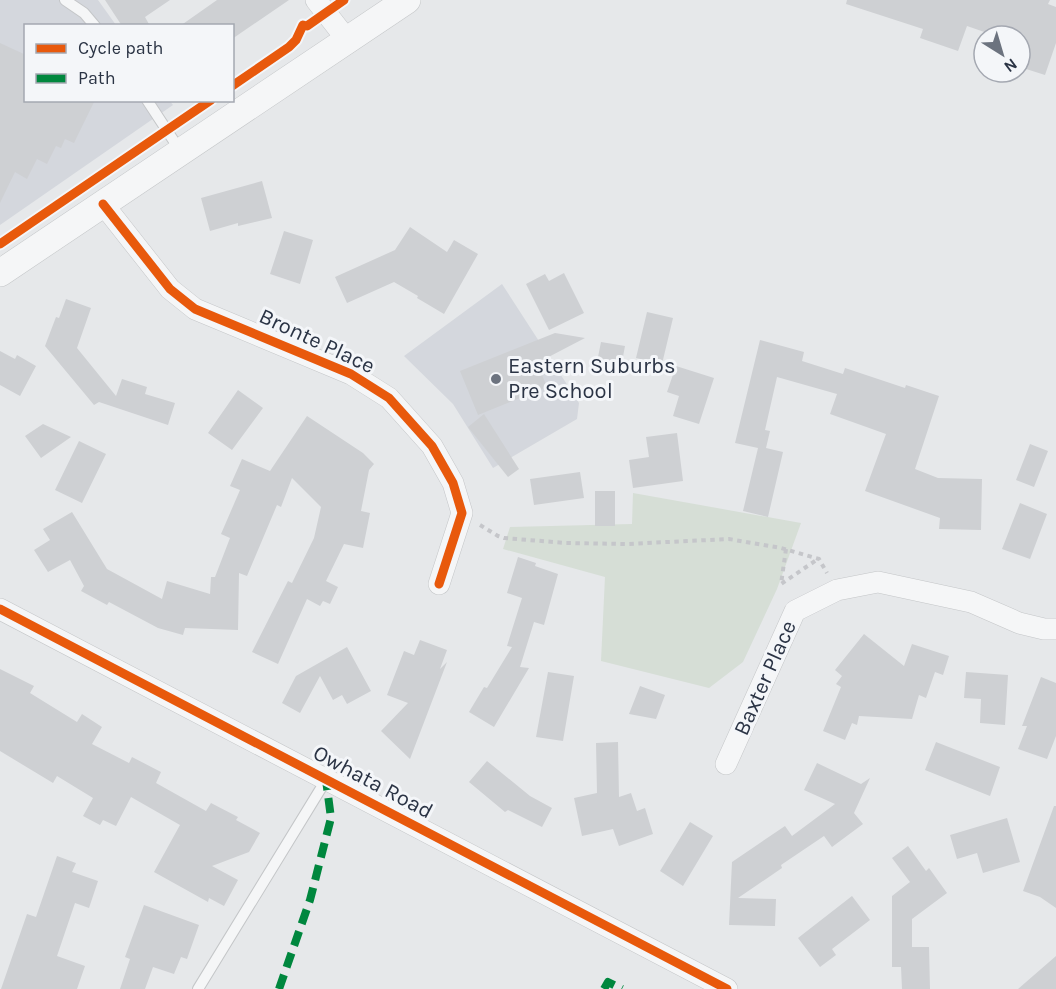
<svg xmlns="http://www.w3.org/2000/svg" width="1056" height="989" viewBox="0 0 1056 989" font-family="Karla,sans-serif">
  <rect width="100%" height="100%" fill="#e6e8ea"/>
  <path fill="#d4d7dd" d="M0,0H98L116,25L26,26V100H169L173,105L0,225Z
    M502,284L579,403L577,419L493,468L453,404L404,356Z"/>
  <path fill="#d6ded6" d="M633,493L801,523L777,589L743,662L709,688L601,661L605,577L503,549L510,527L632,524Z"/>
  <path fill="#ced0d3" d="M105,0H170L145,17L150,26H122Z
    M217,0H289L232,39V26H180Z
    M847,0H1050L1048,4L1056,7V43L1045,75L1023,68L1021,73L1018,72H1020V36H996L967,26L958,51L920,38L923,29L846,4Z
    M0,43L26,55V100H95L74,143L65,139L61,148L56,146L47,164L37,159L27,179L15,172L0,203Z
    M262,181L272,218L238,226V223L210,231L201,198Z
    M410,227L447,252L454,240L478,254L444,314L417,298L418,296L394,282L347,303L335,277L395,250Z
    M284,231L313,240L300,284L270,274Z
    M564,273L584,313L549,330L526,284L545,274L549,281Z
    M66,299L91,308L77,348L116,396L122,379L147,387L145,394L175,403L168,425L99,402L94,405L45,346L56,317L59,318Z
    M647,312L673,318L662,364L636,358Z
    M555,333L585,338L537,363L547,387L478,415L460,371Z
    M760,340L804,352L802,361L843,374L845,368L905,388L906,385L939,396L915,469L938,478L982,479L981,530L939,529L940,518L865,491L886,434L830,414L837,394L777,377L765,430L770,431L766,448L783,452L768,517L743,511L758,448L735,443Z
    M601,342L625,346L621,367L597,362Z
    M0,351L15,359L17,355L36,366L20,396L0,385Z
    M676,366L714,378L699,424L673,416L679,396L667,392Z
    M238,390L263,408L232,450L208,433Z
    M484,414L519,469L508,477L468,427Z
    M307,416L363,453L374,464L369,470L361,511L370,513L363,548L344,544L326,581L338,587L330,604L323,601L320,606L307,599L278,664L252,652L288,581L292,583L314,538L321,507L292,478L281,507L277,505L247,576L239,573L238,630L185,628L183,635L158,628L109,602L107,605L81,591L84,586L70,560L48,572L34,550L50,540L43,529L72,512L107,569L162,599L167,581L210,594L211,577H215L230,538L221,534L240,490L230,486L242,459L270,471Z
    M43,424L71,437L41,458L25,436Z
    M677,433L683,481L633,488L629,460L649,457L646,437Z
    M79,441L106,454L82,503L55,490Z
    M1030,444L1048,451L1034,487L1016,480Z
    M580,472L584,498L534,505L530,479Z
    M595,491H615V526H595Z
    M1020,503L1047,514L1030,559L1002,549Z
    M518,557L536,563L535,566L558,574L544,625L534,622L520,667L529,668L494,727L469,712L484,687L487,688L512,647L507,646L522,598L507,593Z
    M864,634L904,666L912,644L949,656L943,675L935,672L926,698L919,695L912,719L859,716L857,725L852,723L845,740L823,731L841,687L836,684L842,676L835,670Z
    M420,640L447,650L440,669L447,662L410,759L381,731L408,703L387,695L404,651L414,655Z
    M347,647L371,691L347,704L342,695L333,700L320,676L300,713L282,703L296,676Z
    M0,669L34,686L30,693L77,722L82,714L102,727L92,744L129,763L132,757L161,772L156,783L206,811L211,803L238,817L236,820L260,833L249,852L212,866L238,880L224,906L209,898L208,902L154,872L180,825L131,797L116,826L103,820L100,825L83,816L93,798L57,776L53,783L0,751Z
    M548,672L574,676L563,741L536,737Z
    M966,672L1008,675L1005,725L980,723L981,699L964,698Z
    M1041,677L1056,683V736L1047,759L1018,749L1027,726H1022Z
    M640,686L665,695L656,719L629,714Z
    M618,742L619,797L631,793L637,811L645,808L653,834L619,846L613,829L582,836L574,798L597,793L596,743Z
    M936,742L1000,767L990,796L925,770Z
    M487,761L530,796L552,808L542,827L508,810L505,812L469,782Z
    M817,763L861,784L870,778L854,813L863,824L832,847L824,836L781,865L782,868L738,898L776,899L775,926L729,925L732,862L785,826L792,836L835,804L804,790Z
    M1054,806H1056V908L1040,897L1023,891Z
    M1007,818L1020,862L983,873L977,853L957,859L950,835Z
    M690,822L713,836L683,886L660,871Z
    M908,846L926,871L929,868L947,893L912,919V947H929L930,989H902L901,967H892V896L910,882L892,858Z
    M57,856L76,863L72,872L98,881L89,908L75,903L57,956L85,966L77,989H1L27,914L36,917Z
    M852,896L870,920L832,949L836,955L820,967L798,938Z
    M144,905L199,925L187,959L181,957L174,974L153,967L145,989H120L130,959L125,957Z
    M1056,956V989H1018Z"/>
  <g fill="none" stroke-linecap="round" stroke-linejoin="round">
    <g stroke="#c4c6c8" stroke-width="12">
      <path id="service" d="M65,0L84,13L95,26
        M147,100L181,152
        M198,989L326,780"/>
    </g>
    <g stroke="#c4c6c8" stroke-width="22">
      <path id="minor" d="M316,0L348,41
        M103,204L170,289L195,309L351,374L389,398L432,446L453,483L462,513L439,584
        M0,609L727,989
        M726,764L795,611L837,590L878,582L971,602L1019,623L1044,629H1056"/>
    </g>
    <g stroke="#c4c6c8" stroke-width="28">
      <path id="tertiary" d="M0,273L407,0"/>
    </g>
    <path stroke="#c5c6ca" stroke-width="4" stroke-dasharray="4.5 4.5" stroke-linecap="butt" d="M480,525L498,536L504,538L566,543L627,544L729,539L781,548L819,559L827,573
      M786,549L781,584L818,559"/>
    <use href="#service" stroke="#f5f6f7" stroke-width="10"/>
    <use href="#minor" stroke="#f5f6f7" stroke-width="21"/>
    <use href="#tertiary" stroke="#f5f6f7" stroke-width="27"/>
    <path stroke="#00873e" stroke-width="8" stroke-dasharray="15 8" stroke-linecap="butt" d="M279,989L310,900L331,818L326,780
      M604,989L608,982L622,989"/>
    <g stroke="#f4f6f9" stroke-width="13">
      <path id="cycleway" d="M232,86L289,47L296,40L303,25L307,26L344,0
        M103,204L170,289L195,309L351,374L389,398L432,446L453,483L462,513L439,584
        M0,244L211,100
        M0,609L727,989"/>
    </g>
    <use href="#cycleway" stroke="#e8590c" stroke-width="9"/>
  </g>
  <circle fill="#6c737f" stroke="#f4f6f9" stroke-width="2" cx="496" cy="379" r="6"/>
  <g text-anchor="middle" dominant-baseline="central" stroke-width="6" stroke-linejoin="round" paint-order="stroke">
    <g font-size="22" fill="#2b3445" stroke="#f4f6f9">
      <text transform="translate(317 341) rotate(25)">Bronte Place</text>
      <text transform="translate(765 678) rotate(-66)">Baxter Place</text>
      <text transform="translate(373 782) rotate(28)">Owhata Road</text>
    </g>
    <g font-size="22" fill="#2b3445" stroke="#f4f6f9" text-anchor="start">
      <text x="508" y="366">Eastern Suburbs<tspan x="508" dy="25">Pre School</tspan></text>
    </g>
  </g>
  <rect x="24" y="24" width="210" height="78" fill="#f4f6f9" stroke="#a4a8b1" stroke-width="1.5"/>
  <rect x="36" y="44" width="30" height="9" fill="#e8590c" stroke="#a4a8b1" stroke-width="1.5"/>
  <text x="78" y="54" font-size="18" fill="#2b3445">Cycle path</text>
  <rect x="36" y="74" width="30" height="9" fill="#00873e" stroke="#a4a8b1" stroke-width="1.5"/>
  <text x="78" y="84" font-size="18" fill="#2b3445">Path</text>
  <g transform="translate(1002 54) rotate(143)"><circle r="28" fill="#f4f6f9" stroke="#a4a8b1" stroke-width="1.5"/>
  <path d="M0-4.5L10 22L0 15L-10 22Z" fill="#6c737f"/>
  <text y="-9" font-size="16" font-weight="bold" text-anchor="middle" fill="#2b3445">N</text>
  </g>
</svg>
